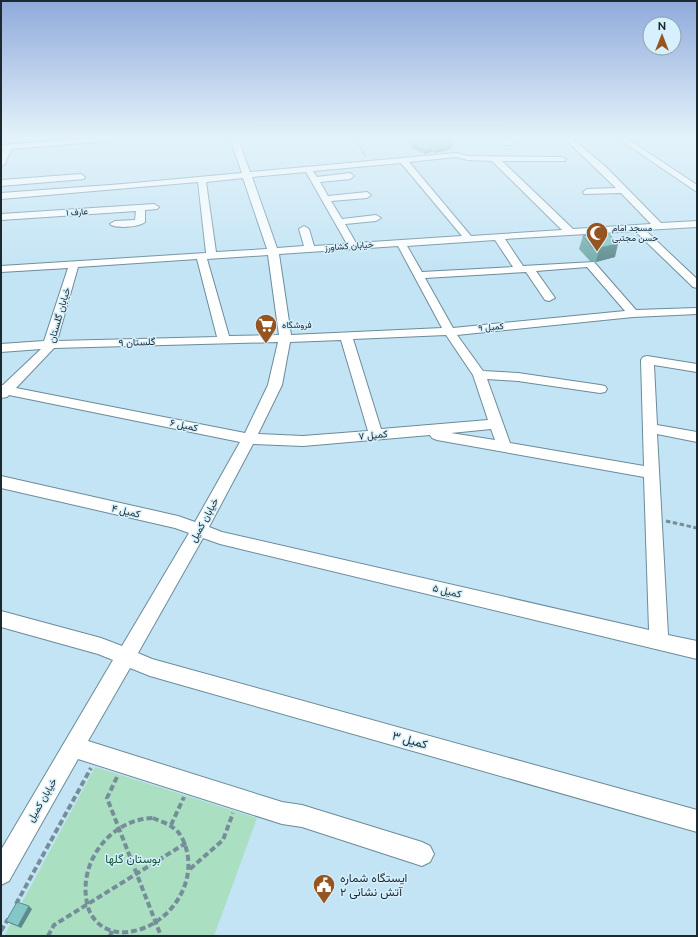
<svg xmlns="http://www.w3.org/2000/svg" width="698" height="937" viewBox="0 0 698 937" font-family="Raleway,Vazirmatn,sans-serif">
  <rect width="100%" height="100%" fill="#c3e4f5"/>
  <path fill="#aadfc2" d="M95,767L257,818L214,936H4Z"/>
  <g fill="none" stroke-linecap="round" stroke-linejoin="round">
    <g stroke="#6c8b9a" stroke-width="2">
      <path id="minor" d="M81,139H111L107,141L11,149L5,164L1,166V154L3,149H1V145Z
        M230,139H238L250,172L456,153L468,156L562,157L566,159L565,161H502L573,229L651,224L621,193L584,194L583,192L587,189L616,188L565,139H573L606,167L661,223L697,221V227L645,230L697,279V288L693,287L635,231L505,239L523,266L594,262L636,310L697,308V314L633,317L457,335L483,371L518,373L600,385L605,386L607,389L605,392L600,393L518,381L487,379L510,443L644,466L641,360L643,357L647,356L697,364V372L654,365L657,425L697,432V442L657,434L668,635L697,641V659L220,544L203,538L138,653L152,659L697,810V832L150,676L130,668L88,741L282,802L302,805L422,842L430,846L434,854L430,862L422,866L302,827L282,824L78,759L9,881L1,885V850L113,660L98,654L1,627V611L101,638L122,646L189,533L175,528L1,488V476L178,516L195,522L240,442L9,395L7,397L1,398V385H3L41,349L1,352V344L44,341L68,268L1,272V266L206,253L198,182L1,199V193L123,184L242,173ZM456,157L468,160L492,161L562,230L471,236L409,162ZM401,163L462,236L356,243L345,224L376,221L381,218L376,215L342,219L331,201L367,198L371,195L367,192L328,196L320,182L350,179L354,176L350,173L317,177L313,171ZM306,172L347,244L314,246L309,229L304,226L299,229L304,246L277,248L252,177ZM243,178L267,249L216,252L206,182ZM495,240L513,267L422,272L407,246ZM398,246L442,328L291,335L279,254ZM268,255L279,335L229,336L207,259ZM197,259L217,337L57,341L78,267ZM587,267L625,311L453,328L425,278L526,272L545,300L549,301L555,298L536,271ZM446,335L473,375L488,420L381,429L353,339ZM341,340L368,431L303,436L258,434L282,385L290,342ZM278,342L268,385L245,433L16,388L54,348ZM491,429L495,440L451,433ZM430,435L432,438L437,440L644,477L649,630L222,532L209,527L253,444L303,446Z
        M501,139H509L513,143L512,145H506Z
        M619,139H628L697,185V192Z
        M81,174L85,177L84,179L1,186V180Z
        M154,204L159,207L157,209L145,210V222C140,227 115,229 110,224L115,221L135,220L136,211L1,220V214Z"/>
    </g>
    <path stroke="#768e9a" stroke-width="1.5" stroke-dasharray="2.5 1" stroke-linecap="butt" d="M356,139L365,156"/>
    <path stroke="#768e9a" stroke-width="3" stroke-dasharray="4.5 2.5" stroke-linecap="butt" d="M666,521L697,528"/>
    <path stroke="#768e9a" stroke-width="4" stroke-dasharray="6 3" stroke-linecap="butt" d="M117,777L107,798L161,936
      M153,818C159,821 167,823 172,827C181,832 185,843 187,852C195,887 168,924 134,931C124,933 114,933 105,928C97,924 90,915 88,907C76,865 109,819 153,818Z
      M171,825L184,797
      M190,869L223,840L233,813
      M16,904L91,768
      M1,931L8,919
      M48,936L54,925L186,843
      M110,936L112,931"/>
    <use href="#minor" fill="#fff" fill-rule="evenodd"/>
  </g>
  <path fill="#71abab" d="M406,139H451L452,144V147L451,149L435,153L431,152L425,154L412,148V145L415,144Z
    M583,236L615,257L596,262L590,261L579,249Z
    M32,909L21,928L9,923L6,921Z"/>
  <path fill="#5c8b8b" d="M452,144L451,149L435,153V151Z
    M431,149V152L425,154V151Z
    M618,244L615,257L596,262L599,248Z
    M29,906L32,909L21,928L18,926Z"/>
  <path fill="#83c7c7" stroke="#5c8b8b" d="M411,139H451L452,144L449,145L452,146L435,151L431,149L425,151L412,145L419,143Z
    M606,231L618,244L599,248H593L583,236Z
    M17,902L29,906L18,926L6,921Z"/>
  <linearGradient id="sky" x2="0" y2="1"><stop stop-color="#8faadb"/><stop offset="0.51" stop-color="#e4f3fa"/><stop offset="1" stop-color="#e4f3fa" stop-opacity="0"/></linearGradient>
  <rect width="698" height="270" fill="url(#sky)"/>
  <defs>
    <g id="mosque-pin" transform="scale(1.15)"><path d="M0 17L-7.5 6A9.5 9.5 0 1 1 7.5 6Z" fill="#965520" stroke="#d6f0fe"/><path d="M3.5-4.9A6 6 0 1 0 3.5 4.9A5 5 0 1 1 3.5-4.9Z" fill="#fff"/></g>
    <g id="supermarket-pin" transform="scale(1.15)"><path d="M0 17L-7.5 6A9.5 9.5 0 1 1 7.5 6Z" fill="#965520" stroke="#d6f0fe"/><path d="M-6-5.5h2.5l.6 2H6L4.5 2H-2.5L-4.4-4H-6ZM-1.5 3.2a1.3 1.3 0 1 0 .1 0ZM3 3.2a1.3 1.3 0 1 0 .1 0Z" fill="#fff"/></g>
    <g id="civic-pin" transform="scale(1.15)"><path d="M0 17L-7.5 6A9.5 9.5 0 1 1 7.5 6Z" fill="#965520" stroke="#d6f0fe"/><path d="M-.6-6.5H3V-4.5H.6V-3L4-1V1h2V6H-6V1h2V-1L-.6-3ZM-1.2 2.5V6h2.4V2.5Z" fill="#fff"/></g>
  </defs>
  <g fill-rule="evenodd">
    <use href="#mosque-pin" x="597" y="233"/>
    <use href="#supermarket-pin" x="266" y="325"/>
    <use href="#civic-pin" x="324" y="885"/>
  </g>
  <g text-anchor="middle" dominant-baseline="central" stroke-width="3" stroke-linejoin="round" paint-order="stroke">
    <g font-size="9" fill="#1c292f" stroke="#d6f0fe">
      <text transform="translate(77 212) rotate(-4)">عارف ۱</text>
      <text transform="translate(349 246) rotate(-4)">خیابان کشاورز</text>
      <text transform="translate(491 327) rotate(-5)">کمیل ۹</text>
    </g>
    <g font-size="9" fill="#1c292f" stroke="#d6f0fe" text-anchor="start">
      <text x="612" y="228">مسجد امام<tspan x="612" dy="10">حسن مجتبی</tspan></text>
      <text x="282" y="325">فروشگاه</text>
    </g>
    <g font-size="10" fill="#1c292f" stroke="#d6f0fe">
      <text transform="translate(59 315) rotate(-74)">خیابان گلستان</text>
      <text transform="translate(137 342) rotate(-2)">گلستان ۹</text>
      <text transform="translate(184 425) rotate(12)">کمیل ۶</text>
      <text transform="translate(373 435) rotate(-5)">کمیل ۷</text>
      <text transform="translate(126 511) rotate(13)">کمیل ۴</text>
      <text transform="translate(204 520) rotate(-61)">خیابان کمیل</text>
      <text transform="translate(447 591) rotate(13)">کمیل ۵</text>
      <text transform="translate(42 800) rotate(-60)">خیابان کمیل</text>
    </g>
    <g font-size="12" fill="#1c292f" stroke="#d6f0fe">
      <text transform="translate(410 740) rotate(16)">کمیل ۳</text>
    </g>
    <g font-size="12" fill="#145439" stroke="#d6f0fe">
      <text x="133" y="859">بوستان گلها</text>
    </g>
    <g font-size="12" fill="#1c292f" stroke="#d6f0fe" text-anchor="start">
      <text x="340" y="878">ایستگاه شماره<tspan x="340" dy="14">۲ آتش نشانی</tspan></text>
    </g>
  </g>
  <rect width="698" height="937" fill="none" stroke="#1c292f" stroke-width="4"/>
  <g transform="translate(662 36)"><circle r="19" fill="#d6f0fe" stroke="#8ca0ab"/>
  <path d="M0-3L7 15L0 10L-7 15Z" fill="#965520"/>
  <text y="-6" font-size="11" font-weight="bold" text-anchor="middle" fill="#1c292f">N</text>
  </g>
</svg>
